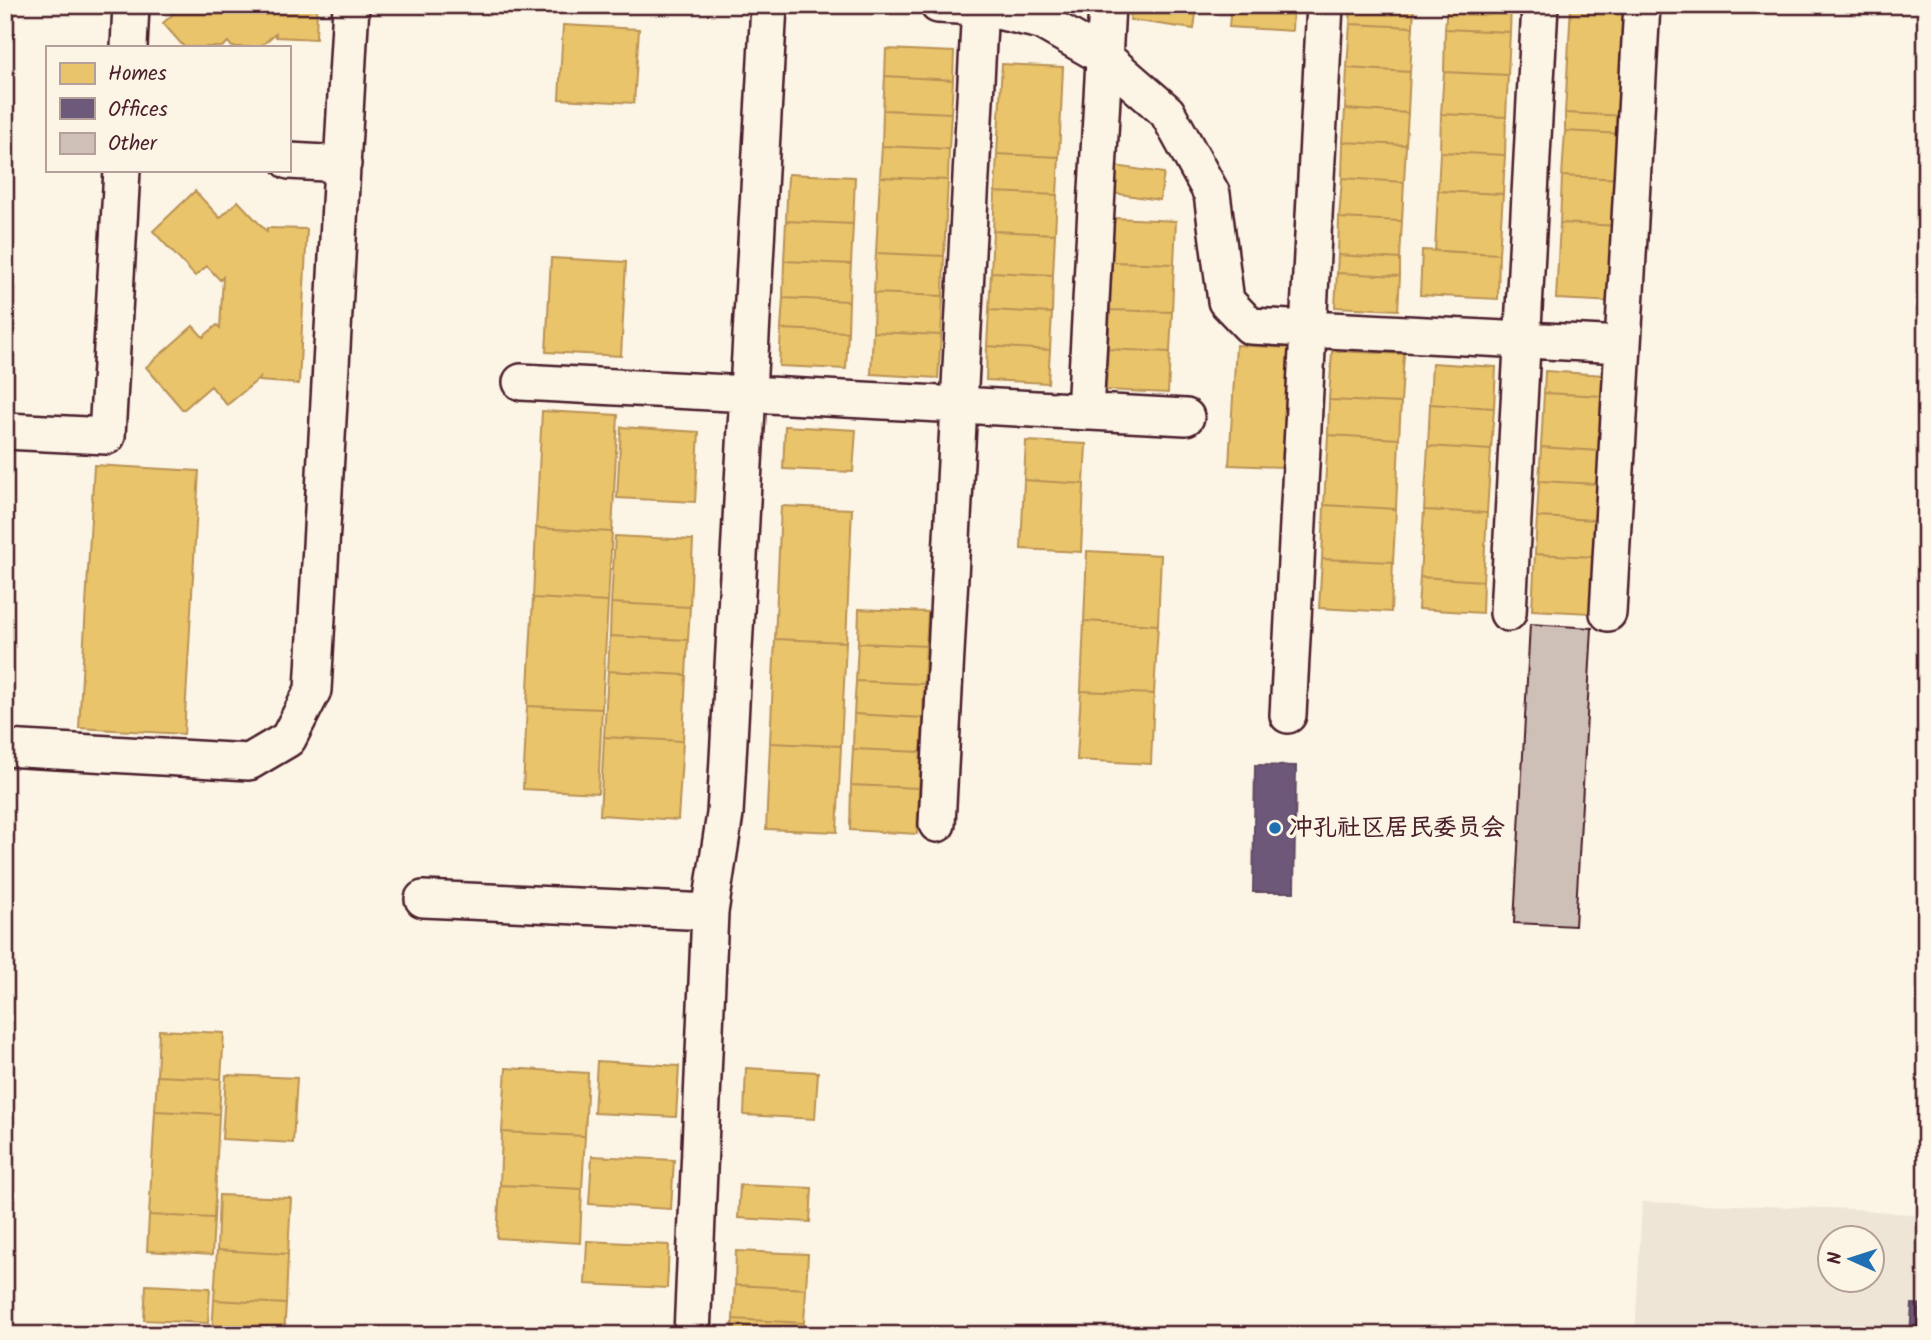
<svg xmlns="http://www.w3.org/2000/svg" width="1931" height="1340" viewBox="0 0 1931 1340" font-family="Kalam,'LXGW WenKai TC',sans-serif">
  <rect width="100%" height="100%" fill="#fcf5e5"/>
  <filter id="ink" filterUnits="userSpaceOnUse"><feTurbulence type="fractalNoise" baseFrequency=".0143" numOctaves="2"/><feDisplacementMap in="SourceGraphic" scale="14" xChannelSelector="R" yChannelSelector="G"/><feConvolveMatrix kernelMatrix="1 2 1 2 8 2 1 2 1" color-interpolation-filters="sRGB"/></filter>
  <g filter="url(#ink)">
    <path fill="#eee5d7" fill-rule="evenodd" d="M1642,1202L1856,1209L1926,1216V1335H1635ZM1829,1238H1871V1280H1829Z"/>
    <path fill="#e9c46a" stroke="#b99257" stroke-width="2" d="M183,5H317L316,39L276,37V33L260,47H232L228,42L222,47H184L163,23Z
      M1132,5H1197L1194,29L1130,20Z
      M1231,5H1293L1292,31L1229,27Z
      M1351,5H1414L1413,27L1350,24Z
      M1447,5H1511L1510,32L1445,29Z
      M1571,5H1631L1626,116L1565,113Z
      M1350,24L1413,27L1410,72L1347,68Z
      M563,25L639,29L634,103L559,99Z
      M1445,29L1510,32L1508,75L1444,72Z
      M886,49L954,52L953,80L885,76Z
      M1002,64L1063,67L1059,157L997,154Z
      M1347,68L1410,72L1408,113L1345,109Z
      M1444,72L1508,75L1506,117L1441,114Z
      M885,76L953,80L951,113L883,110Z
      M1345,109L1408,113L1406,145L1343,142Z
      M883,110L951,113L949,149L882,146Z
      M1565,113L1626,116L1625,134L1565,131Z
      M1441,114L1506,117L1505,155L1440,152Z
      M1565,131L1625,134L1622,179L1562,176Z
      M1343,142L1406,145L1404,182L1342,178Z
      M882,146L949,149L948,180L880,177Z
      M1440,152L1505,155L1503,194L1438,191Z
      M997,154L1059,157L1057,195L995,192Z
      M1115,166L1164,173L1160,200L1112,193Z
      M788,174L855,177L853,224L786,221Z
      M1562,176L1622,179L1620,226L1560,223Z
      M880,177L948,180L944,256L876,253Z
      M1342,178L1404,182L1402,221L1339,218Z
      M195,191L220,218L238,201L267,232V228L307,229L299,384L259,381L260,378L227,405L211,386L183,410L146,367L193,326L203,337L217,325L220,328L223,277L220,280L207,266L195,276L153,231Z
      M1438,191L1503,194L1499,254L1435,251Z
      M995,192L1057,195L1055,234L993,231Z
      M1114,218L1176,221L1174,264L1112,262Z
      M1339,218L1402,221L1400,259L1338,255Z
      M786,221L853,224L851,264L784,261Z
      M1560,223L1620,226L1616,302L1556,299Z
      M993,231L1055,234L1053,275L991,272Z
      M1422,250L1499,254L1498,299L1420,295Z
      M876,253L944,256L943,296L874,293Z
      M1338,255L1400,259V276L1337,273Z
      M551,258L626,262L621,356L546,352Z
      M784,261L851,264L849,301L783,298Z
      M1112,262L1174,264L1172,312L1110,310Z
      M991,272L1053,275L1052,313L989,310Z
      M1337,273L1400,276L1398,310L1335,307Z
      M874,293L943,296L941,335L873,332Z
      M783,298L849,301L848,332L781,329Z
      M989,310L1052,313L1050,350L987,346Z
      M1110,310L1172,312L1170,352L1108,349Z
      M781,329L848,332L846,369L779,366Z
      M873,332L941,335L938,378L871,374Z
      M1236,345L1289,348L1282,467L1229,465Z
      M987,346L1050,350L1048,383L986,380Z
      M1108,349L1170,352L1168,393L1106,390Z
      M1332,351L1404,354L1401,403L1329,400Z
      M1432,363L1496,367L1494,408L1430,404Z
      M1545,371L1604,375L1603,396L1544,393Z
      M1544,393L1603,396L1599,451L1541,447Z
      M1329,400L1401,403L1399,439L1328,435Z
      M1430,404L1494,408L1491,450L1428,446Z
      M542,411L618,415L612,532L536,528Z
      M785,426L856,430L853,472L783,469Z
      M621,427L699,432L695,502L617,498Z
      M1328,435L1399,439L1396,509L1324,505Z
      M1026,441L1086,444L1084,484L1024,480Z
      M1428,446L1491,450L1487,513L1424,510Z
      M1541,447L1599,451L1598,484L1539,481Z
      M94,465L199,471L184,734L79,728Z
      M1024,480L1084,484L1081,552L1021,549Z
      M1539,481L1598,484L1596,520L1537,517Z
      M1324,505L1396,509L1393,562L1322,559Z
      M781,506L852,509L846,642L775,639Z
      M1424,510L1487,513L1483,581L1420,577Z
      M1537,517L1596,520L1594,557L1535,554Z
      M536,528L612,532L608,602L533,598Z
      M615,536L693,540L690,607L611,603Z
      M1087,551L1161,555L1158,625L1084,621Z
      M1535,554L1594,557L1590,613L1532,610Z
      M1322,559L1393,562L1391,612L1319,608Z
      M1420,577L1483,581L1482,613L1418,609Z
      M533,598L608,602L602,709L527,706Z
      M611,603L690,607L688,640L610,636Z
      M859,609L928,612L926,646L858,643Z
      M1084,621L1158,625L1154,694L1081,691Z
      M610,636L688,640L686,675L608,671Z
      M775,639L846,642L841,746L770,743Z
      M858,643L926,646L924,684L856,681Z
      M608,671L686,675L683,741L604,737Z
      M856,681L924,684L923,718L854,714Z
      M1081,691L1154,694L1151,764L1077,760Z
      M527,706L602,709L598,793L523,789Z
      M854,714L923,718L921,752L853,749Z
      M604,737L683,741L678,820L600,815Z
      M770,743L841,746L837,832L766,829Z
      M853,749L921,752L919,788L851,785Z
      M851,785L919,788L917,834L850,830Z
      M159,1030L224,1033L221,1079L157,1076Z
      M597,1061L679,1066L676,1117L594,1113Z
      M506,1068L588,1073L585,1136L502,1132Z
      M746,1068L818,1072L815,1119L744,1115Z
      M226,1075L297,1078L293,1143L222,1139Z
      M157,1076L221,1079L219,1114L155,1111Z
      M155,1111L219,1114L214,1218L149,1215Z
      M502,1132L585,1136L582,1189L500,1185Z
      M592,1156L674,1160L671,1209L589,1204Z
      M500,1185L582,1189L580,1243L497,1238Z
      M740,1185L812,1188L810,1222L738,1218Z
      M219,1195L291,1198L288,1254L217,1250Z
      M149,1215L214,1218L212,1255L147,1251Z
      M587,1241L669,1245L667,1288L585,1284Z
      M217,1250L288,1254L286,1304L214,1300Z
      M736,1251L808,1254L806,1289L735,1285Z
      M146,1285L210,1288L208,1323L144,1320Z
      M735,1285L806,1289L804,1323L733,1319Z
      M214,1300L286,1304L284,1335H212Z
      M733,1319L804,1323V1335H732Z"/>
    <path fill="#6d597a" stroke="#624862" stroke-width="2" d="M1255,765L1296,766L1294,892H1253Z
      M1912,1304L1926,1305V1335H1910Z"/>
    <path fill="#cfc0b7" stroke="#4a1f2b" stroke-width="2" d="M1530,624L1592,628L1575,926L1514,923Z"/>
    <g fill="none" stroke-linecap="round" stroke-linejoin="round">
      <g stroke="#4a1f2b" stroke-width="40">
        <path id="minor" d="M938,5L980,7L1041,21L1104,57L1167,112L1212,194L1226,301L1250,326L1623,345
          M129,47L131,5
          M289,161L343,164
          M521,382L1186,417
          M1085,412L1107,5
          M5,431L107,436L122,170
          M1508,613L1540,5
          M1608,613L1642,5
          M1288,715L1325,5
          M5,748L249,762L288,739L313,690L351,5
          M937,824L980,5
          M423,899L710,912L692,1335
          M710,912L725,814L769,5"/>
      </g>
      <use href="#minor" stroke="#fcf5e5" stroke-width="35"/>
    </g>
  </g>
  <circle fill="#1f6fb2" stroke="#fcf5e5" stroke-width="2.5" cx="1275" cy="828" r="7"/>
  <g text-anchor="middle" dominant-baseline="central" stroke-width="7" stroke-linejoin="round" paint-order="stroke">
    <g font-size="24" font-weight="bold" fill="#4a1f2b" stroke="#fcf5e5" text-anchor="start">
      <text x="1289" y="828">冲孔社区居民委员会</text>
    </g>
  </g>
  <rect width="1931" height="1340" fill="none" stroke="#fcf5e5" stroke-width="28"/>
  <rect x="14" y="14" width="1903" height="1312" fill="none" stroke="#4a1f2b" stroke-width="2.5" filter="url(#ink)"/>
  <rect x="46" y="46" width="245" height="126" fill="#fcf5e5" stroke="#b59f9b" stroke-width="2"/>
  <rect x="60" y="63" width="35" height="21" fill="#e9c46a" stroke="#b59f9b" stroke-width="2"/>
  <text x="108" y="80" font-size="21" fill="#4a1f2b">Homes</text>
  <rect x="60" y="98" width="35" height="21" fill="#6d597a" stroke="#b59f9b" stroke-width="2"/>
  <text x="108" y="116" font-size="21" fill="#4a1f2b">Offices</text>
  <rect x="60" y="133" width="35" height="21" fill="#cfc0b7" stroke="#b59f9b" stroke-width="2"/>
  <text x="108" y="150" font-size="21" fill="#4a1f2b">Other</text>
  <g transform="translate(1851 1259) rotate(273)"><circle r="33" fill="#fcf5e5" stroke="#b59f9b" stroke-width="2"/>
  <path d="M0-5L12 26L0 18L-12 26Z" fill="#1f6fb2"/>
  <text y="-10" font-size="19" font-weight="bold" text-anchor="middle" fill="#4a1f2b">N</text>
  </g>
</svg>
